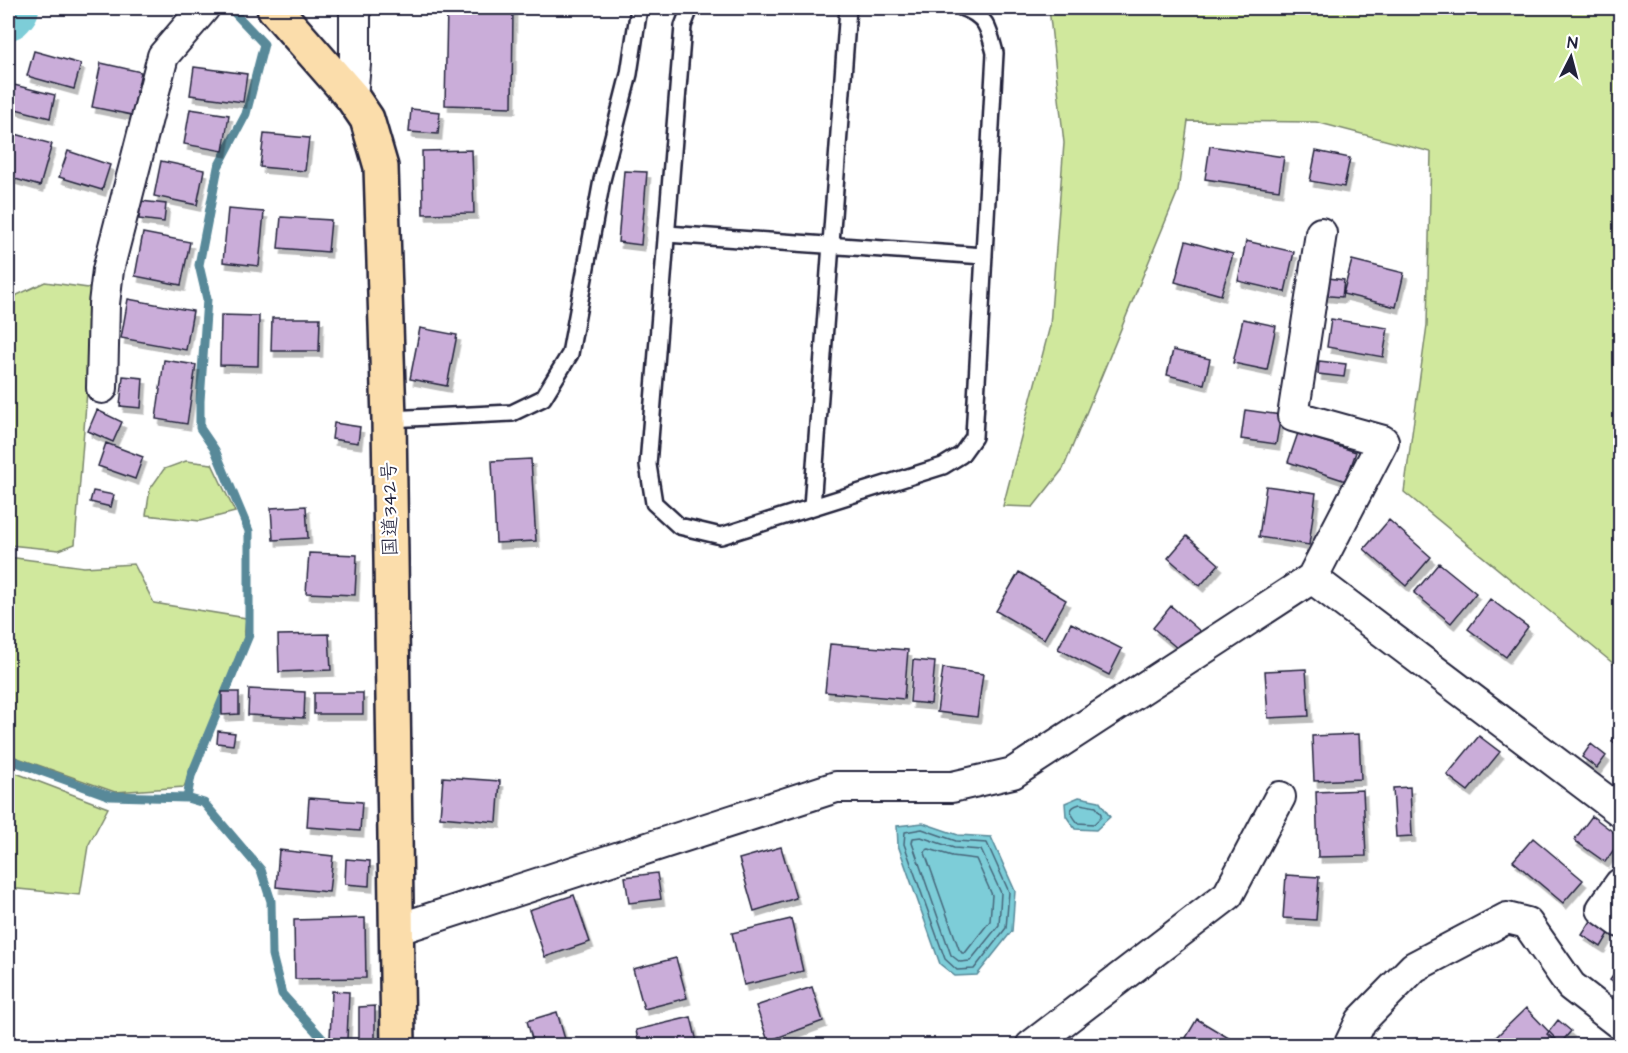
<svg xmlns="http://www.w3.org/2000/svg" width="1628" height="1053" viewBox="0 0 1628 1053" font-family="'Architects Daughter','Klee One',sans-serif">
  <defs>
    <filter id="shadow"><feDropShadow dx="3.5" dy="6" stdDeviation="0" flood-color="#0004"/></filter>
  </defs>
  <rect width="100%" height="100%" fill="#fff"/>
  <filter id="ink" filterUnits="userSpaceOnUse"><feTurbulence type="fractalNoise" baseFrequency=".0167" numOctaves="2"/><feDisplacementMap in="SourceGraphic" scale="12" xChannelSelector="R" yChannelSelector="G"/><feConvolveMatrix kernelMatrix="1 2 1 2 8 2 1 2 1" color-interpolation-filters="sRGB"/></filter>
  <g filter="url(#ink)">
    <path fill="#d0e89d" stroke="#79856c" stroke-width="1.5" d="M1049,8H1620V669L1404,492L1427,325L1431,152L1316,122L1188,121L1178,191L1063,469L1033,507L1003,506L1050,326L1064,143Z
      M45,282L95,289L75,544L59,550L9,545L8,543V309L17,295Z
      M186,461L212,464L235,512L200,521L146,515L150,489L164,469Z
      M8,557L84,567L134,564L154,603L246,618L244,638L184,787L115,792L15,757L8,751Z
      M8,770L108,808L88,846L80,895L8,888Z"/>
    <path fill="#7dcdd8" stroke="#598999" stroke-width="1.5" d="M1079,797L1099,801L1110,817L1096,830L1075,829L1066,816L1065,803Z
      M923,823L958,835L991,837L1015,891L1012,931L977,975L955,976L940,964L898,845L897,826Z"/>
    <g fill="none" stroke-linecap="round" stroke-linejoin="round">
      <path stroke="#46667a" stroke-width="1.5" d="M1080,804L1096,807L1101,814V817L1094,824L1078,823C1071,814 1066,808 1080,804Z
        M922,829L956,841L987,843L1009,892L1006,928L974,969L957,970L945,959L904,844L905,832Z
        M921,837L954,848L981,850L1001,893L999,925L970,961L960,962L951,955L912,843L913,838Z
        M929,849L952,856L976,859L992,895L990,921L965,953H962L959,949L925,853L926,850Z"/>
      <path stroke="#598999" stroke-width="9" d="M8,759L110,796L187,798L204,803L261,870L271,901L272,955L282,994L329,1046
        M187,798L191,776L249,635V531L215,450L200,428V401L207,299L199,265L218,167L246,114L264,44L230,8"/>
      <path stroke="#7dcdd8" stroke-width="52" d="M8,14L13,8"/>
    </g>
    <path fill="#caadd9" stroke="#22223b" stroke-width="1.5" filter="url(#shadow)" d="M447,8H513L512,107L445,105Z
      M34,51L81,64L74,89L27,76Z
      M101,63L141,72L132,115L92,107Z
      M194,67L247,74L243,102L190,95Z
      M10,84L55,95L50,118L8,107V94Z
      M190,109L229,115L223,151L184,144Z
      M411,109L440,112L438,134L409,132Z
      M8,132L52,144L40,186L8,177Z
      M264,134L309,138L305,171L260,167Z
      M1210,146L1284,157L1279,190L1205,179Z
      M472,150L474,213L423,214L422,151Z
      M68,151L110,165L102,190L59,177Z
      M1316,151L1350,158L1344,187L1310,181Z
      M161,161L204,170L197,205L154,196Z
      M624,171L647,172L641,245L618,242Z
      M141,201L166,204L164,222L139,219Z
      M228,209L264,212L259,266L223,262Z
      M281,217L331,220L328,252L278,248Z
      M143,233L190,242L181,285L135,276Z
      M1186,241L1233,254L1221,295L1175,282Z
      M1246,241L1294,252L1285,292L1238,281Z
      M1352,260L1404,273L1396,307L1343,294Z
      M1320,277L1344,280L1342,297L1318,295Z
      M128,299L193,311L186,350L121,338Z
      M221,315L259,316L258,366L220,365Z
      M272,318H320L319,351H271Z
      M1243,319L1276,326L1267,370L1233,363Z
      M1331,319L1388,328L1383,357L1327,347Z
      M420,328L457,335L447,386L410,379Z
      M1173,350L1210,359L1204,384L1167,375Z
      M164,360L196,365L187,424L156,419Z
      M1319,361L1346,364L1344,377L1318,374Z
      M123,376L143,378L141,408L120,406Z
      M97,410L122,422L113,442L88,431Z
      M1245,410L1281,415L1276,444L1241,439Z
      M334,423L360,427L358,443L332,439Z
      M1298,433L1356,452L1346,481L1288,462Z
      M106,443L143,457L135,479L98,466Z
      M531,459L536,541L496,543L492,461Z
      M1266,486L1316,493L1309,545L1259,537Z
      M93,491L114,495L111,507L90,502Z
      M306,506L308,538L273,540L271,508Z
      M1389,520L1431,557L1406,586L1364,549Z
      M1187,536L1219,564L1200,586L1168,558Z
      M309,553L357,555L355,595L306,593Z
      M1439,563L1476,593L1451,623L1414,593Z
      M1019,572L1066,600L1044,639L996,611Z
      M1490,599L1528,627L1506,657L1468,629Z
      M1171,606L1201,632L1183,653L1153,628Z
      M1071,623L1122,649L1109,675L1058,649Z
      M329,634L331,670L279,672L278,635Z
      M830,644L908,650L904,699L825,692Z
      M913,660L935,662L931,704L910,702Z
      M943,668L983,674L977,717L937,712Z
      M1306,669L1309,716L1268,718L1265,671Z
      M249,689L305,692L304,718L248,715Z
      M222,692H239V714L222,715Z
      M314,693H363V714H314Z
      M1620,730V748L1612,741Z
      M218,731L235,733L233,745L217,743Z
      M1359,734L1361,779L1314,781L1312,736Z
      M1479,736L1500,752L1468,791L1447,775Z
      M1591,744L1606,756L1597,768L1582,757Z
      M443,777L500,781L497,822L440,817Z
      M1410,787L1412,836L1396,837L1393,788Z
      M1363,790L1366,856L1318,857L1316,792Z
      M309,798L362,802L360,831L307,827Z
      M1592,816L1620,837V841L1605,862L1574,840Z
      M1533,838L1583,880L1563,903L1513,861Z
      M781,847L796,898L754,911L739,859Z
      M279,850L333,856L329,892L276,887Z
      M346,859L370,861L369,886L345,884Z
      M657,873L661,899L629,903L625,877Z
      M1286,875L1319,877L1316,920L1283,918Z
      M574,895L590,942L545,957L529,910Z
      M1594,916L1613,927L1601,947L1582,935Z
      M365,918L366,978L295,979L294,920Z
      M791,919L803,971L744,985L732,933Z
      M676,958L687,998L644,1009L633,969Z
      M1620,966V987L1610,980Z
      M812,987L823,1021L768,1041L756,1006Z
      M332,991L349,992L347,1040L330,1039Z
      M375,1006V1046H359V1007Z
      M1526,1008L1556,1039L1550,1046H1503L1495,1038Z
      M557,1012L567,1046H534L527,1021Z
      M691,1017L698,1046H639L636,1030Z
      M1197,1019L1242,1046H1181Z
      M1558,1020L1571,1031L1560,1044L1547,1034Z"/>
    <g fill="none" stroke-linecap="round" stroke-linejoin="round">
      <g stroke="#22223b" stroke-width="20">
        <path id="lane" d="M690,8L683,26L648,465L654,503L679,526L721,536L943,466L961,455L974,437L995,53C989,30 987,16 963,8
          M667,234L984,256
          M389,419L512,413L543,398L570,354L602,180L629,74L639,8
          M812,507L848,8"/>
      </g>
      <g stroke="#22223b" stroke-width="34">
        <path id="street" d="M352,97L355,64V8
          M102,388L104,304L108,270L163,56L204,8
          M1312,578L1383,441L1293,416L1321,233
          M1620,884L1602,909L1620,922
          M395,930L836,787H952L1013,773L1312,578L1620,811
          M1031,1046L1228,895L1280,797
          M1349,1046L1361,1021L1414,967L1507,918L1527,923L1571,986L1620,1024"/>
      </g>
      <g stroke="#22223b" stroke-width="38">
        <path id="highway" d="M274,8L352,97L367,119L381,167L389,419L398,1046"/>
      </g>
      <use href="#lane" stroke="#fff" stroke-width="15"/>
      <use href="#street" stroke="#fff" stroke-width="30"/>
      <use href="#highway" stroke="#fbddab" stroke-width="33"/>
    </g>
  </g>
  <g text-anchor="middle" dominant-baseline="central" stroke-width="4.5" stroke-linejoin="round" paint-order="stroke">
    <g font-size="20" fill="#22223b" stroke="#fff">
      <text transform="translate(390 509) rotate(-91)">国道342号</text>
    </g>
  </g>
  <rect width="1628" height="1053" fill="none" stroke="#fff" stroke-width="30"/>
  <rect x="15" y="15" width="1598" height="1023" fill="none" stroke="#22223b" stroke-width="2" filter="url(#ink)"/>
  <g transform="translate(1571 57) rotate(6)" stroke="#ffffff" stroke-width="4.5" paint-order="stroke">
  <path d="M0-4.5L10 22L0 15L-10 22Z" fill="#22223b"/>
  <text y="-9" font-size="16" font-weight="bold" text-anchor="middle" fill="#22223b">N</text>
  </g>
</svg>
